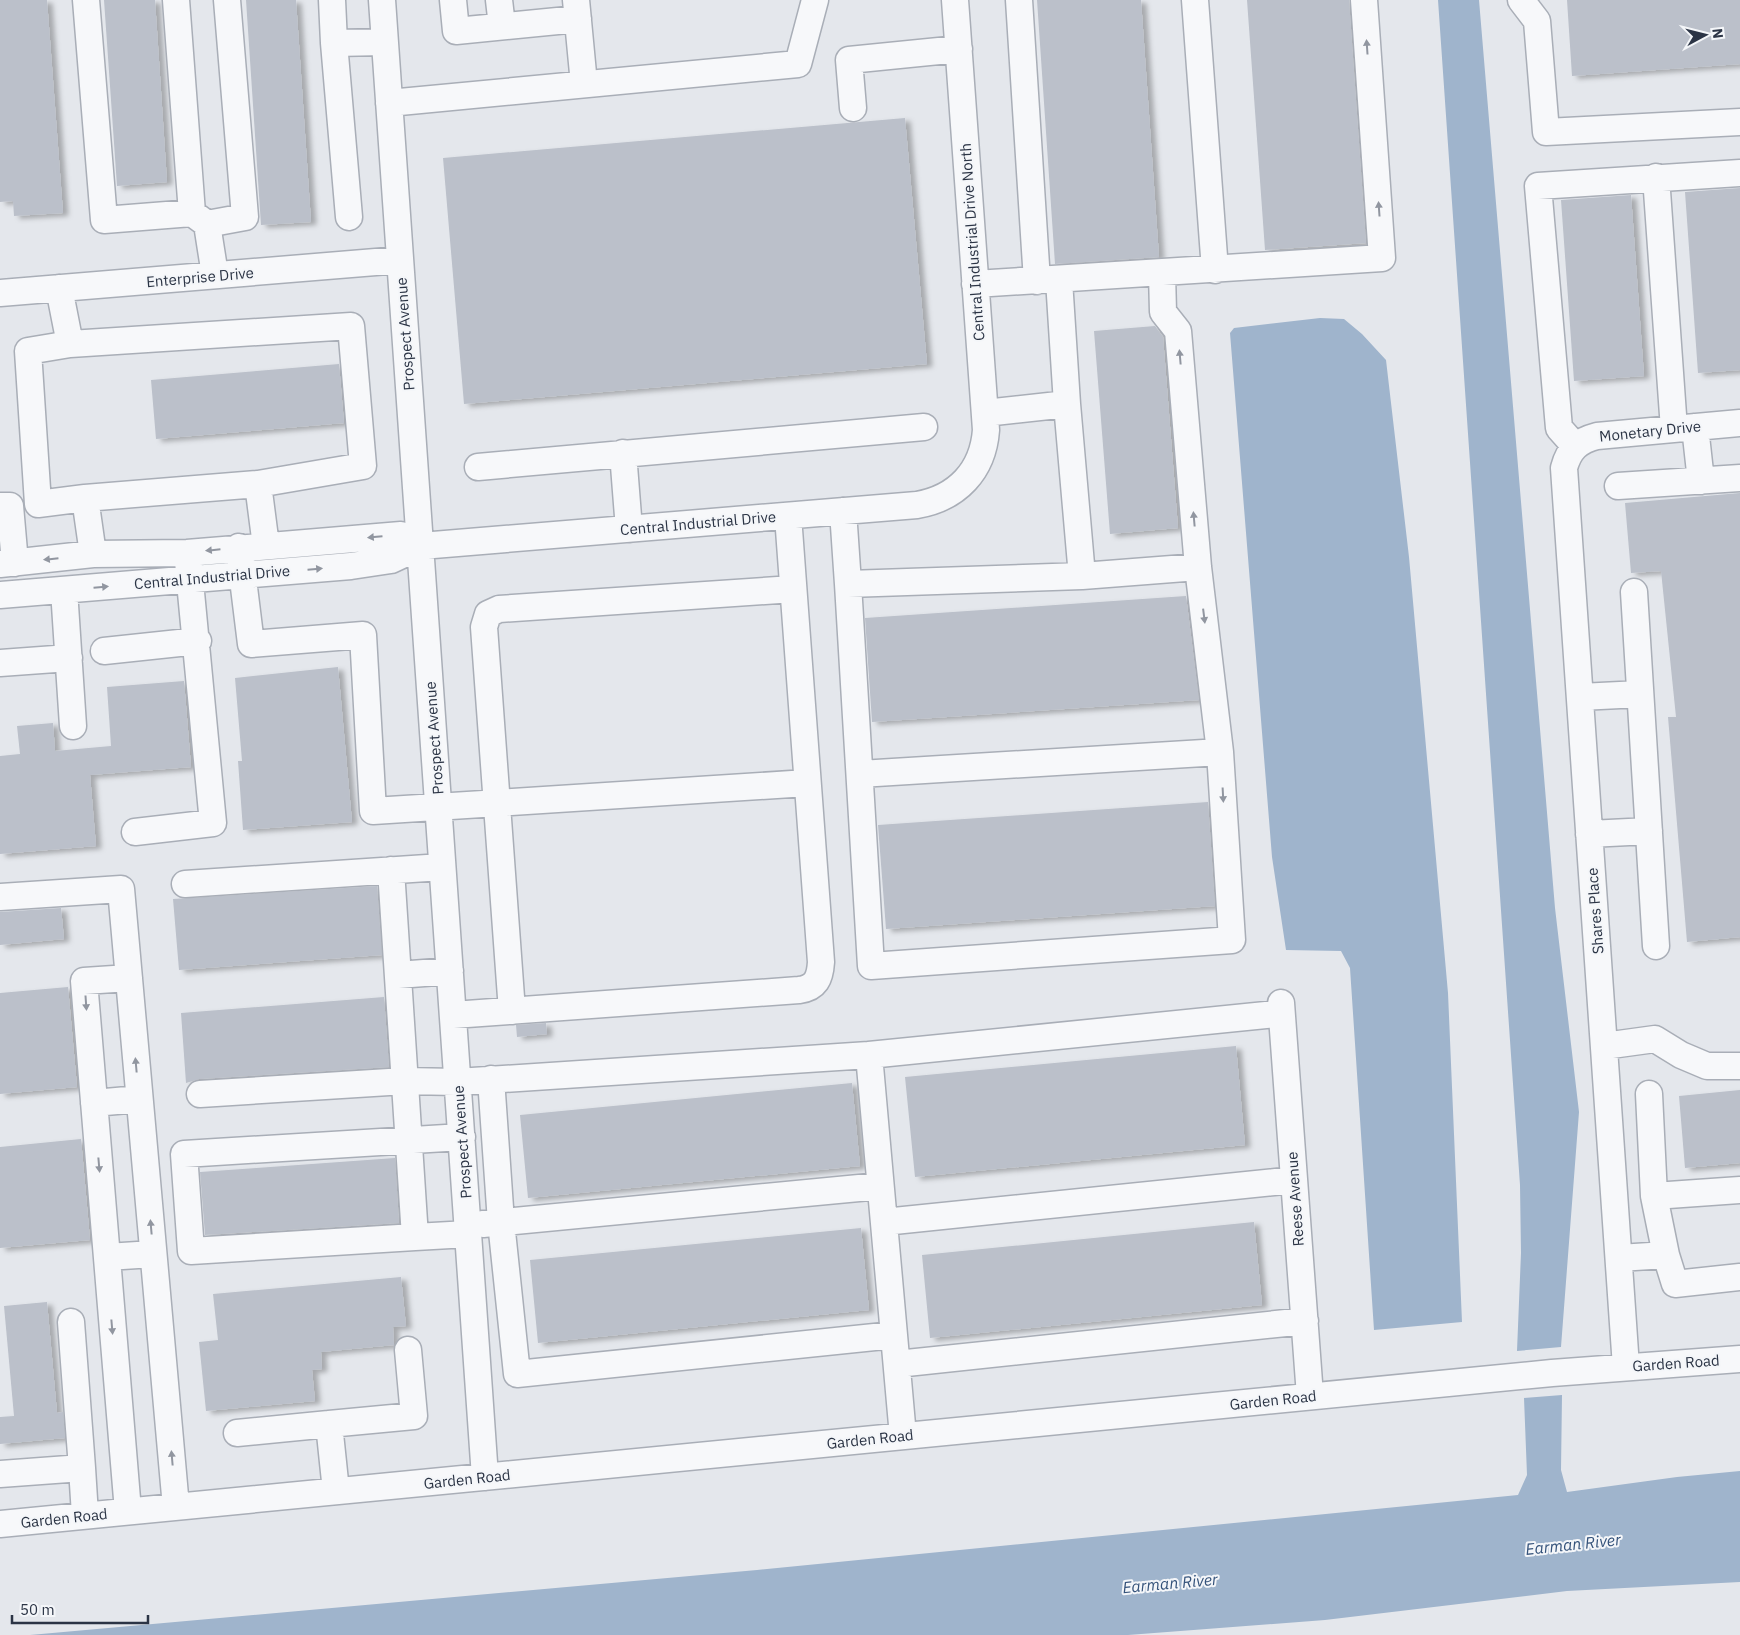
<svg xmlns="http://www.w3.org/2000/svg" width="1740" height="1635" viewBox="0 0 1740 1635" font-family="'IBM Plex Sans',sans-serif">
  <defs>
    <filter id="shadow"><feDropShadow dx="5.5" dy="3" stdDeviation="2.5" flood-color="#0004"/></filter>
  </defs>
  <rect width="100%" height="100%" fill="#e4e7ec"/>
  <path fill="#9fb4cc" d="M1438,0H1479L1555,908L1579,1112L1561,1347L1517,1351L1521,1253L1520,1185Z
    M1320,318L1344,319L1362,334L1386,360L1409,557L1448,993L1462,1322L1374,1330L1350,968L1341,951L1286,950L1272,857L1230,333L1234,328Z
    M1562,1395L1561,1470L1567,1492L1677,1477L1740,1471V1582L1567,1591L1325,1620L1128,1635H30L757,1570L1518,1495L1527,1475L1524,1398Z"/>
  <path fill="#bbc0ca" filter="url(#shadow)" d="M0,0H47L63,213L14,216L13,201L0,202Z
    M104,0H155L167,182L117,186Z
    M246,0H296L311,222L261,225Z
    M1037,0H1141L1159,257L1055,264Z
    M1247,0H1349L1366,243L1265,250Z
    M1567,0H1740V64L1572,76Z
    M905,118L927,364L464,404L443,158Z
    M1740,188V370L1698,373L1685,192Z
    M1631,195L1644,376L1574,381L1561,200Z
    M1155,326L1163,337L1178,528L1110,534L1094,331Z
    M339,364L344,423L156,439L151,380Z
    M1740,493V937L1687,942L1668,717H1676L1661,571L1631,573L1625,503Z
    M1186,596L1199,700L872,722L865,618Z
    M338,667L352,822L243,830L238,761H242L235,678Z
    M184,681L191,767L90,775L96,846L0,854V756L20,754L17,726L53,723L55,751L111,746L107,687Z
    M1208,802L1215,906L886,929L878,825Z
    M377,886L382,955L179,970L173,899Z
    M61,908L64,939L0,945V912Z
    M68,987L77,1087L0,1094V993Z
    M384,997L389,1067L199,1079L186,1083L181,1013Z
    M546,1023L547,1034L517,1037L516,1025Z
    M1236,1046L1245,1145L915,1177L905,1077Z
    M852,1083L860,1166L528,1198L520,1115Z
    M1740,1090V1163L1685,1168L1679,1096Z
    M81,1139L90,1240L0,1248V1147Z
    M395,1158L399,1223L205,1235L200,1172Z
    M1254,1222L1262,1305L930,1338L922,1255Z
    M861,1228L869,1310L538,1343L530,1260Z
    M401,1277L406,1326L393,1327L394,1345L321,1352L322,1369L312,1370L315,1401L206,1411L199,1342L218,1340L213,1294Z
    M47,1302L57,1413L63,1412L65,1438L0,1444V1417L14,1416L4,1306Z"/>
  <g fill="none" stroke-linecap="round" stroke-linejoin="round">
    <g stroke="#a9aeb7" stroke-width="29">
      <path id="minor" d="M86,0L104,220L192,213L207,224L215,275
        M176,0L192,213
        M332,0L334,43L384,42
        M382,0L485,1477
        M453,0L456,31L578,19
        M499,0L502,26
        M576,0L584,84
        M1019,0L1037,281
        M1195,0L1215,270
        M1521,0L1537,21L1546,132L1740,122
        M334,43L349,217
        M389,103L798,64L815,0
        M853,108L849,60L959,49
        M1656,177L1674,429
        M207,224L245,217L227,0
        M975,284L1382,258L1364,0
        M59,288L70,344L351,326L363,466L258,484L266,546
        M0,293L400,260
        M70,344L28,351L38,504L85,498L258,484
        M1067,404L1082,576L1198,567
        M985,413L1067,404L1059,280
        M1695,427L1701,481
        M1575,446L1559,428L1538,186L1740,173
        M623,453L629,529
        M478,467L924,427
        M1618,486L1740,478
        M85,498L93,554
        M0,506H10L15,563
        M843,511L848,584L1082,576
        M239,547L251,644L363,635L373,811L807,783
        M0,564L93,554L187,553L401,535L421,546
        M848,584L871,966L1232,940L1220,752L1198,567L1178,331L1163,312L1162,273
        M64,590L73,726
        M1634,592L1656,946
        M0,595L351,566L391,560L421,546L917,505C957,498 983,471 986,430L955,0
        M104,651L198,641
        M0,663L69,658
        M1580,697L1640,694
        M860,774L1220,752
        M135,832L213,823L188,561
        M1589,834L1649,831
        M391,870L415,1237L468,1234
        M185,884L442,867
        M0,897L121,889L176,1507
        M398,975L450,971
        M1281,1003L1310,1396
        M512,1011L484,627L488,614L499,609L793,589
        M453,1015L799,990C816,988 820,978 821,962L788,516
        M1604,1046L1655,1039L1681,1055L1707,1066H1740
        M869,1055L1276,1014L1282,1020
        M491,1079L501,1222L517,1374L894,1335
        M200,1094L405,1081L457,1082L869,1055L903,1436
        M1649,1094L1654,1196L1740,1190
        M94,1103L139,1099
        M1654,1196L1666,1255
        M884,1222L1294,1180
        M483,1224L880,1186
        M415,1237L191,1251L184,1154L462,1137
        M107,1257L153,1254
        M1619,1258L1666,1255L1675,1284L1740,1277
        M71,1322L82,1468
        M897,1364L1305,1321
        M1626,1367L1564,468C1569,449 1578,441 1597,436L1740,423
        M237,1433L329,1424
        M0,1474L82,1468L85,1515
        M336,1491L329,1424L414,1416L408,1350
        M128,1511L84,981L129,978
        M0,1524L1552,1373L1740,1359"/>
    </g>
    <use href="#minor" stroke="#f7f8fa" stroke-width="26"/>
  </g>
  <defs><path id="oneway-solid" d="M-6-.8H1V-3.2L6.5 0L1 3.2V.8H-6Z" transform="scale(1.25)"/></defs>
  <g fill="#9196a0">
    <use href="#oneway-solid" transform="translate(1367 47) rotate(-94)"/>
    <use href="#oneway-solid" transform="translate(1379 209) rotate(-94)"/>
    <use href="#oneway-solid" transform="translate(1180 357) rotate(-95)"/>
    <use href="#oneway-solid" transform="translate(1194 519) rotate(-95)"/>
    <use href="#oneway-solid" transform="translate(375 537) rotate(175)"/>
    <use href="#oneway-solid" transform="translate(213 550) rotate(174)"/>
    <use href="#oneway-solid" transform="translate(51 559) rotate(174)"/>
    <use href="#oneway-solid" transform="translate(315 569) rotate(-5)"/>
    <use href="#oneway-solid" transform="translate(101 587) rotate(-5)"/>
    <use href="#oneway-solid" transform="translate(1204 616) rotate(83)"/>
    <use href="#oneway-solid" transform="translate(1223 795) rotate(87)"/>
    <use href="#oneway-solid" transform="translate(86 1003) rotate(86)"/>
    <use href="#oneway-solid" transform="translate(136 1065) rotate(-95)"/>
    <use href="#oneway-solid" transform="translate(99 1165) rotate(85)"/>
    <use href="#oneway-solid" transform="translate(151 1227) rotate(-95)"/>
    <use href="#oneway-solid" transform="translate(112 1327) rotate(85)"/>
    <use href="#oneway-solid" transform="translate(172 1458) rotate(-95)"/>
  </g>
  <g text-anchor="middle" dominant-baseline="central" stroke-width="4" stroke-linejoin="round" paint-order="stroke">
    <g font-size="15" fill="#2b3445" stroke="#f4f6f9">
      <text transform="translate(972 242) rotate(-94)">Central Industrial Drive North</text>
      <text transform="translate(200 277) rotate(-5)">Enterprise Drive</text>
      <text transform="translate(405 334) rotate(-94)">Prospect Avenue</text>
      <text transform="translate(1650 431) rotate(-6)">Monetary Drive</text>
      <text transform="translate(698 523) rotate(-5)">Central Industrial Drive</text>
      <text transform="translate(212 577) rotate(-5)">Central Industrial Drive</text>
      <text transform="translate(434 738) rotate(-94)">Prospect Avenue</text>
      <text transform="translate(1595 911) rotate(-94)">Shares Place</text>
      <text transform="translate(462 1142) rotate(-94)">Prospect Avenue</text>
      <text transform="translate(1295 1199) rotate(-94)">Reese Avenue</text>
      <text transform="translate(1676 1363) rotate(-4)">Garden Road</text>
      <text transform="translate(1273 1400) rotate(-6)">Garden Road</text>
      <text transform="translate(870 1439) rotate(-6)">Garden Road</text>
      <text transform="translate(467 1479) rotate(-6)">Garden Road</text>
      <text transform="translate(64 1518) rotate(-6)">Garden Road</text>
    </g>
    <g font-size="16" font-style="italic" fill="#34527a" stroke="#f4f6f9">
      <text transform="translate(1573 1544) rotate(-6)">Earman River</text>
      <text transform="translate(1170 1583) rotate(-5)">Earman River</text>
    </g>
  </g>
  <g transform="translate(1705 35) rotate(83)" stroke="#f4f6f9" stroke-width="4" paint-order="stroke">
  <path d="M0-4L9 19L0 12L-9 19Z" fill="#2b3445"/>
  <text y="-8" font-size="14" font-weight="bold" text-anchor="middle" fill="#2b3445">N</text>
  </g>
  <path d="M12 1615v8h136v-8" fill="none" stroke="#2b3445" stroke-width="2.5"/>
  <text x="20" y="1615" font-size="15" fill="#2b3445" stroke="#f4f6f9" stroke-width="4" paint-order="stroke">50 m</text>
</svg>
